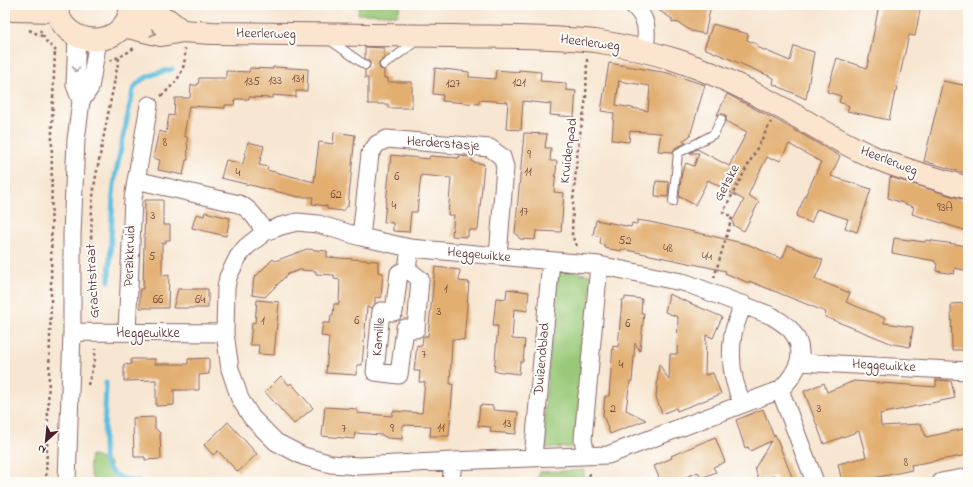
<svg xmlns="http://www.w3.org/2000/svg" width="973" height="487" viewBox="0 0 973 487" font-family="'Indie Flower',sans-serif">
  <rect width="100%" height="100%" fill="#fdfcf7"/>
  <filter id="ink" filterUnits="userSpaceOnUse"><feTurbulence type="fractalNoise" baseFrequency=".025" numOctaves="2"/><feDisplacementMap in="SourceGraphic" scale="8" xChannelSelector="R" yChannelSelector="G"/><feConvolveMatrix kernelMatrix="1 2 1 2 8 2 1 2 1" color-interpolation-filters="sRGB"/></filter>
  <filter id="wash" filterUnits="userSpaceOnUse"><feTurbulence type="fractalNoise" baseFrequency=".012" numOctaves="4" result="noise"/><feDisplacementMap in="SourceGraphic" scale="16" xChannelSelector="R" yChannelSelector="G"/><feGaussianBlur stdDeviation="0.9" result="paint"/><feColorMatrix in="noise" values="0 0 0 0 0 0 0 0 0 0 0 0 0 0 0 0 0 1.4 0 .05"/><feComposite in="paint" operator="in"/></filter>
  <g filter="url(#wash)">
    <rect width="100%" height="100%" fill="#f7e6d1"/>
    <path fill="#99c978" stroke="#727452" d="M359,5H400L398,15L358,14Z
      M558,271L573,272L592,275L576,447L541,448Z
      M91,455L109,462L113,473L130,482H95C88,474 89,465 91,455Z
      M584,470V482H538L539,472Z"/>
    <g fill="none" stroke-linecap="round" stroke-linejoin="round">
      <path stroke="#5fbede" stroke-width="5" d="M109,281L113,194L115,177L133,90C141,75 157,74 172,69
        M106,383C106,394 102,458 105,463C113,477 124,480 138,482"/>
    </g>
    <g id="blocks">
      <path fill="#e2af71" fill-rule="evenodd" d="M651,5H711L705,34L691,31L679,23L672,22V19Z
        M879,5H921L915,36L909,35L896,92H895L889,120L847,111L849,106L839,102L841,96L827,92L837,58L867,68Z
        M713,24L748,34L747,40L758,45L757,47L790,61L794,46L814,52L806,99L773,84L774,78L704,48Z
        M365,47L384,48V58L379,62V66L380,69L384,70V78H388V82H412V108H388V104H368V78H365V70L369,68L370,65V62L365,58Z
        M609,63L668,73L705,85L690,136L682,141L686,143L675,148L673,152L658,151L661,133L630,131L629,142L612,140L614,113L601,111ZM619,81L650,86L648,111L616,105Z
        M273,67L308,69L307,91H296V97L273,95V98L249,97V99H235L234,105H225V108L189,106L184,136L187,137L188,160H186L183,175L158,170L160,160L153,158L159,131L166,133L169,115L174,116L175,98H190L191,85H198L199,78H226V71L249,72L250,68L273,69Z
        M435,68L469,72V77L495,79L496,70L519,72V70L541,72L540,81L566,83V90L576,91L574,117L550,115L551,104L523,101L521,130L506,129L508,102L479,100V104L442,101L443,95L433,94Z
        M943,81L968,86V174L924,161Z
        M727,94L780,122L840,156L831,176L871,189L857,232L845,228L848,219L817,209L811,223L796,216L821,162L789,144L780,161L774,158L773,160L767,157L748,195L759,202L744,231L733,225V220L744,200L708,180L695,205L682,198L679,197L682,172L686,163L694,166L699,153H690L697,149L729,166L747,132L726,121V116L724,114H720L717,115Z
        M334,132L355,135L348,206L342,211L327,209V206L312,204L313,197H299L221,178L226,160L243,164L248,142L264,146L259,165L268,167L267,170L314,182L319,142L333,144Z
        M524,133L547,134L545,148H551L550,161H557L554,192L564,193L561,232L536,231L535,240L520,239L515,233Z
        M391,155L429,159L430,156L459,158V156L472,157V162L484,164L478,230H468V237L452,236L454,215H448L451,178L421,175L417,212H411L409,232L393,231V223L384,222Z
        M890,177L968,201V231L912,214L914,207L888,198Z
        M656,181L669,182L668,197L655,196Z
        M145,200H163V225H170V240H166V243H162V276L169,275L168,308H140V289H143Z
        M205,212L230,218L226,236L192,228L196,214L204,216Z
        M596,220L631,227L632,223L637,224V220L650,222L747,244L782,259L788,245L823,260L815,279L850,293L846,302L885,318L884,323L913,327L910,347L893,344L838,322L825,317L826,312L749,281V283L725,273L726,271L622,249L621,251L605,248V245L600,244L601,237L593,235Z
        M894,238L925,242L926,240L968,246V271L955,268L954,274L936,271L937,264L935,263V261L892,253Z
        M307,249L327,251V257L378,261V272L383,273L381,298L375,297V304L372,308L367,307L362,365H357L356,375L326,373L329,337L321,336L323,323H330L331,315H333L334,304H339L340,280L334,279V275L316,274V271L300,270L288,274L265,297L252,295L254,278L273,259L275,261Z
        M435,267L460,270L459,281L469,282L464,340L452,339L450,384H453L449,436H430L431,426L403,425L402,439L387,438L382,435L355,433L354,439L322,436L325,407L357,409V413L392,416L393,411L422,413L425,382H419L420,371H414L417,345L422,346L423,336H428Z
        M178,289H208V308H173Z
        M507,289L529,292L527,311L514,309L512,339L525,340L523,362H520L519,374L494,371L498,326H493L496,298L506,299Z
        M669,294L722,317L713,338L706,335L705,375L713,373L721,394L677,411L676,408L662,414L656,397L659,364L669,380L670,354H677L678,317L665,312Z
        M625,297L642,299L641,313H644L640,351L635,343L632,382L630,381L626,410L646,420L610,434L603,415L605,396H609L613,346L618,347L622,300H625Z
        M257,300L279,302L274,355L258,354L259,345H250L252,322L255,323Z
        M968,303V350H952L951,304Z
        M209,358V374L199,375V390H174V405L156,406V380L124,381V364L131,365V359H155V364H188V359Z
        M281,376L289,385L291,383L313,408L294,424L265,392Z
        M936,380L951,381L955,398L880,414L881,426L921,424L926,437L968,428V455L911,465L912,470L874,478L868,479L869,482H842L838,464L866,457L859,431L824,444L804,391L824,383L827,392L854,381L936,387Z
        M480,405L493,406V410L518,412L516,434L490,432L491,427L478,426Z
        M763,409L774,437L775,434L794,482H777L775,475L759,481L755,468L771,441L750,451L748,447L745,448L736,420Z
        M155,417V428L160,433L161,459L145,460V457H134L133,418Z
        M228,422L257,454L238,472L218,451L213,455L204,445Z
        M715,437L725,462L713,467L716,472L701,478L698,472L674,482H661L654,466L672,458L671,456Z"/>
    </g>
  </g>
  <g filter="url(#ink)">
    <use href="#blocks" fill-opacity="0" stroke="#876565" stroke-width="1"/>
    <g fill="none" stroke-linecap="round" stroke-linejoin="round">
      <g stroke="#876565" stroke-width="10">
        <path id="lane" d="M328,39L365,65
          M384,65L418,40
          M673,202L678,153L714,134L721,119"/>
      </g>
      <g stroke="#876565" stroke-width="19">
        <path id="street" d="M633,5C649,20 647,31 645,51
          M81,101L90,88L98,40
          M136,180L239,204C252,210 257,220 265,232
          M297,222L318,224L361,237L410,248L599,265L686,283L772,316C778,320 785,324 790,329C809,351 798,372 780,390L608,455L453,461L359,466L331,464L303,456L276,442L252,418L240,399L230,369L225,333L226,288L228,277L238,257L246,247L265,232L281,226Z
          M361,237L370,154L377,144L387,139L490,148L502,157L505,167L498,256
          M407,269L420,279L416,329L405,328L399,375L375,372L381,311L394,312L399,273L407,269L410,248
          M72,332L225,333
          M127,332L133,199L149,105
          M799,362L968,371
          M780,390L815,482
          M743,404C732,382 729,359 733,334C735,324 740,314 743,304
          M586,456L583,439L599,265
          M533,457L551,261
          M67,482L72,332V235L76,140L81,101L75,85L77,37
          M451,482L453,461
          M941,482L968,477"/>
      </g>
      <g stroke="#876565" stroke-width="24">
        <path id="secondary" d="M56,5C61,51 128,51 131,5
          M5,7L14,10L56,11
          M131,8L168,20L182,31
          M124,26L161,35L182,31L212,33C292,34 373,35 453,36C500,37 548,36 595,41C622,45 650,52 676,60C712,72 747,89 780,107C810,123 839,142 871,156C902,170 935,178 968,188"/>
      </g>
      <path stroke="#876565" stroke-width="2.5" stroke-dasharray="3 3" stroke-linecap="butt" d="M29,30L42,36
        M40,30L46,41L56,51
        M110,61L125,54L134,48
        M161,96C177,82 186,72 185,49
        M577,246L572,236L573,202L578,147L586,98L587,59
        M714,278L732,217L723,212L771,122
        M95,316V305L90,280L92,205L95,181L119,58
        M88,385L95,359V349
        M46,482L51,302L52,123L55,50
        M589,482L590,471"/>
      <use href="#lane" stroke="#fff" stroke-width="8"/>
      <use href="#street" stroke="#fff" stroke-width="17"/>
      <use href="#secondary" stroke="#fbe5cf" stroke-width="22"/>
    </g>
    <defs><path id="oneway-chevron" d="M-2-3.5L2.5 0L-2 3.5" fill="none" stroke-width="1.6" stroke-linecap="round" stroke-linejoin="round"/></defs>
    <use stroke="#a2827d" href="#oneway-chevron" transform="translate(153 33) rotate(13)"/>
    <use stroke="#ae9aa0" href="#oneway-chevron" transform="translate(76 69) rotate(93)"/>
  </g>
  <g text-anchor="middle" dominant-baseline="central" stroke-width="4" stroke-linejoin="round" paint-order="stroke">
    <g font-size="12" fill="#70433c">
      <text x="298" y="79">131</text>
      <text x="275" y="81">133</text>
      <text x="252" y="82">135</text>
      <text x="519" y="83">121</text>
      <text x="453" y="84">127</text>
      <text x="165" y="143">8</text>
      <text x="529" y="155">9</text>
      <text x="528" y="172">11</text>
      <text x="238" y="173">4</text>
      <text x="397" y="177">6</text>
      <text x="336" y="195">62</text>
      <text x="394" y="206">4</text>
      <text x="945" y="208">93A</text>
      <text x="524" y="212">17</text>
      <text x="153" y="216">3</text>
      <text x="625" y="241">52</text>
      <text x="668" y="249">48</text>
      <text x="152" y="257">5</text>
      <text x="707" y="257">44</text>
      <text x="446" y="289">1</text>
      <text x="158" y="300">66</text>
      <text x="200" y="300">64</text>
      <text x="439" y="312">3</text>
      <text x="263" y="321">1</text>
      <text x="357" y="321">6</text>
      <text x="628" y="324">6</text>
      <text x="424" y="355">7</text>
      <text x="621" y="365">4</text>
      <text x="613" y="409">2</text>
      <text x="819" y="409">3</text>
      <text x="507" y="424">13</text>
      <text x="441" y="428">11</text>
      <text x="344" y="429">7</text>
      <text x="392" y="429">9</text>
      <text x="906" y="463">8</text>
    </g>
    <g font-size="14" fill="#4a1f2b" stroke="#fdfcf7">
      <text transform="translate(266 34) rotate(1)">Heerlerweg</text>
      <text transform="translate(590 43) rotate(7)">Heerlerweg</text>
      <text transform="translate(443 144) rotate(4)">Herderstasje</text>
      <text transform="translate(569 151) rotate(-83)">Kruidenpad</text>
      <text transform="translate(889 161) rotate(21)">Heerlerweg</text>
      <text transform="translate(727 183) rotate(-62)">Getske</text>
      <text transform="translate(479 255) rotate(5)">Heggewikke</text>
      <text transform="translate(130 256) rotate(-88)">Perzikkruid</text>
      <text transform="translate(93 281) rotate(-93)">Grachtstraat</text>
      <text x="148" y="333">Heggewikke</text>
      <text transform="translate(379 337) rotate(-85)">Kamille</text>
      <text transform="translate(542 359) rotate(-85)">Duizendblad</text>
      <text transform="translate(884 366) rotate(3)">Heggewikke</text>
    </g>
  </g>
  <rect width="973" height="487" fill="none" stroke="#fdfcf7" stroke-width="20"/>
  <g transform="translate(46 441) rotate(207)" stroke="#fdfcf7" stroke-width="3" paint-order="stroke">
  <path d="M0-3L7 15L0 10L-7 15Z" fill="#4a1f2b"/>
  <text y="-6" font-size="11" font-weight="bold" text-anchor="middle" fill="#4a1f2b">N</text>
  </g>
</svg>
